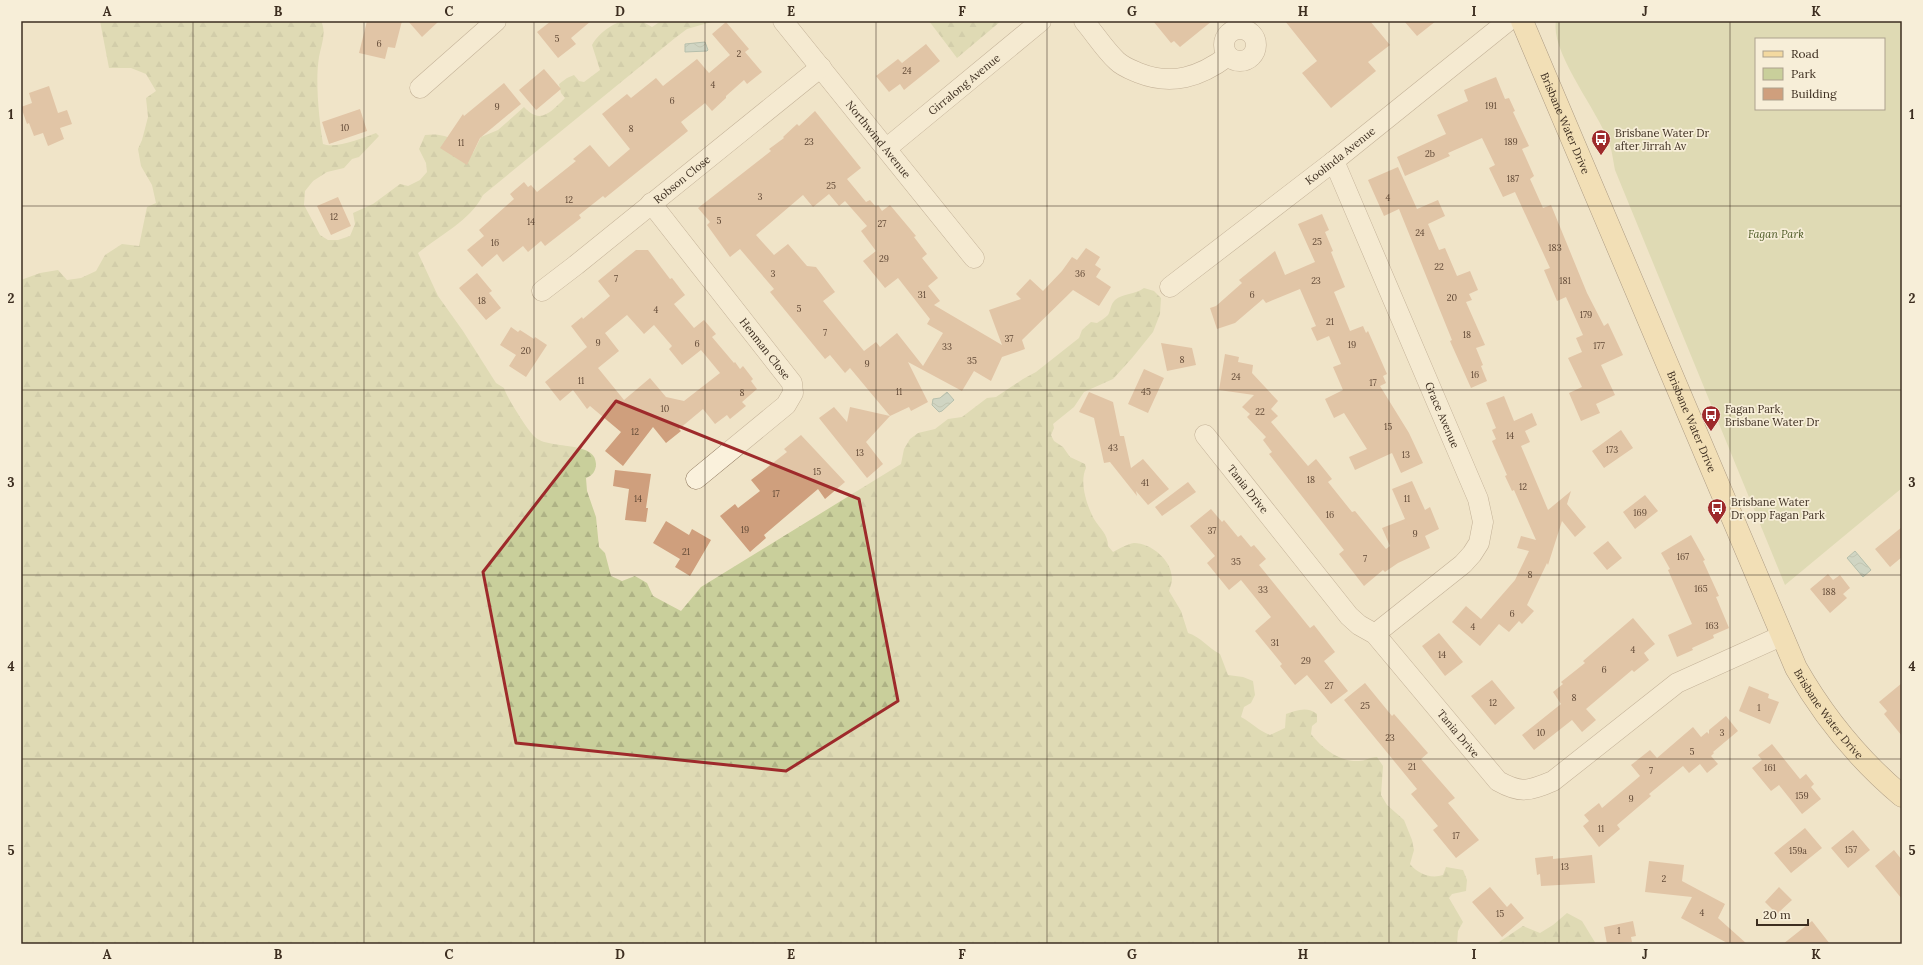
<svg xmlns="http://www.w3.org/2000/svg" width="1923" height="965" viewBox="0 0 1923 965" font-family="Lora,serif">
  <defs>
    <pattern id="forest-firs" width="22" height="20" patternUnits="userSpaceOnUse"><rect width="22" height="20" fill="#c9cf9b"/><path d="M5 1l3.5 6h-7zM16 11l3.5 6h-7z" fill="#aeb285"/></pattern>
    <pattern id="water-waves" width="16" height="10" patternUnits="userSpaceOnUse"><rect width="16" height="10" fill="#a9c4bc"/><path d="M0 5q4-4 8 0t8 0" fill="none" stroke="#8ba098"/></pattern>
  </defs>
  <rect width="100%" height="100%" fill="#f0e4c8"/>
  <path fill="url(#forest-firs)" d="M100,21H321C327,33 321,45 319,57C315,81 319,119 323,144C335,149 363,138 376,133L379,136L359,157L352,159L344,168L327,172L313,181L305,191L304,205L320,235L328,240H338L350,236L355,224L353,213L373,204L400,184L408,186L420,180L427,172L426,163L419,149L425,135C449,132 454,142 473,153L481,137L498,130L524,107C527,110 531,114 535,115C545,120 558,105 565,98L561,93L559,84L567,78L574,75L579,81L584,82L600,70L592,45C601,29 622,16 641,21C644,22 648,25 652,27L661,21H715L687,29L675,38L483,195C470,221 440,235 418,253L438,296L463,331L496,383L504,388C506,396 528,431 535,437C548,450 596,440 596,464C596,471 592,476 586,478L587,491L596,517L599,547L605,553L611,576L622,581L635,576L647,583L653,596L681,611L701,587L901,464L904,449L910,439L918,433L935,429L948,419L962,417L987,398L996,397L1023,379L1036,372L1079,338L1082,330L1091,322L1097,323C1100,321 1105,318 1108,315C1111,310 1110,305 1115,300C1123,293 1135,295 1144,288L1154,291L1161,298L1160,314L1153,332L1132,358L1113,379L1084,392L1074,407L1053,424L1054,428L1051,435L1054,441L1063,447L1070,457L1085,464L1086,468C1079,482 1087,506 1094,519C1100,529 1108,534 1108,546L1113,552C1119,549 1127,544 1134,543C1151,543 1172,560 1172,579C1172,583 1170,587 1169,591L1181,611L1188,633C1201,637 1208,648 1220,654L1228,675L1243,677L1253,681L1255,695L1251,703L1244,707L1241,717C1252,723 1259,731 1270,735L1285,728L1286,714C1296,710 1308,706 1317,714V722L1312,726L1311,734C1322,748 1339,762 1359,761C1365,761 1370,757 1377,757L1383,766L1381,795L1387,805L1404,820L1412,840L1414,850L1410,864C1418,874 1431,879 1443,875L1446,867L1463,870L1467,880L1466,891L1452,894L1449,898L1463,922L1458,931L1457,944H21V280L40,273L58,270L67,280L81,278L96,271L105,255L122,244L139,246L147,207L156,203L152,185L141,166L138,149L142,140L148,117L146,98L156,91L146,74L131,68H109Z
    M929,21H1001L957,58Z
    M1567,913L1582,921L1596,944H1496L1523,926L1540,933L1553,925Z"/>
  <path fill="#c9cf9b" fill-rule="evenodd" d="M1556,21H1902V488L1785,585L1615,170C1613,160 1612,149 1608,140C1597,110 1550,51 1556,21ZM1756,39H1884V109H1756Z"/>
  <path fill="url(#water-waves)" stroke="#6f938a" d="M705,42L708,50L707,51L685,52V44Z
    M947,392L954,400L942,411L939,412L932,405L933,399L940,398Z
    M1855,551L1871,570L1863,577L1847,558Z"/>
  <path fill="#cf9f7d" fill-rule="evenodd" d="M367,21H402L395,48L388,47L385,59L359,53Z
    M408,21H439L422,37Z
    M551,21H591L571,38L576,44L558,58L537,32Z
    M1153,21H1212L1180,47L1174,41L1171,43Z
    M1285,21H1370L1390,45L1368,62L1376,71L1331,108L1302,73L1317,61Z
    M1404,21H1436L1417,36Z
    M726,22L749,49L745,52L762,72L747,84L744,80L726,96V98L712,111L705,103L681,122L688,131L605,198L603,196L579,215L581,218L545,246L541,241L528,252L523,246L503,262L497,254L482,267L467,250L484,236L479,230L514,199L510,194L524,182L528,187L531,185L537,192L576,161L573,159L590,145L609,167L630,149L602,114L627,94L631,98L656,78L663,86L697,59L709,73L730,55L712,34Z
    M926,44L940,61L904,90L900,84L889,92L876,76L898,59L902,63Z
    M544,69L561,89L536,110L519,90Z
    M1496,77L1505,99L1509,98L1515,111L1513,112L1529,146L1522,149L1534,176L1530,179L1543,208L1551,205L1587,293L1604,326L1608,323L1623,355L1601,365L1615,395L1596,404L1600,413L1581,421L1569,393L1582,387L1568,358L1582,352L1576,338L1583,335L1566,297L1557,301L1544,270L1550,268L1515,192L1503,197L1489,168L1495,165L1482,138L1448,153L1450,156L1405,176L1397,157L1446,134L1437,115L1468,101L1464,90Z
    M504,83L521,104L480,138L467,165L440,148L463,114L464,116Z
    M49,86L58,113L67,110L72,124L60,128L64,139L48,146L43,133L34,136L29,123L27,124L21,107L32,103L29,93Z
    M360,109L367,131L329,144L322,122Z
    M815,111L861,168L847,179L866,202L870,200L876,207L878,205L882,211L890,205L916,236L914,237L927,254L922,258L938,278L928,286L940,301L934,305L1002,345L989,310L1021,299L1016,294L1030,279L1043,291L1062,271L1072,257L1077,260L1086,248L1100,257L1095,265L1101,269L1096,277L1111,287L1099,306L1073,290L1022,340L1025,349L1002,357L991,381L974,371L962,391L908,362L928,402L911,411L909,407L890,416L866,442L883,464L867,478L819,418L834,407L847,422L850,407L890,416L850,368L845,373L830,355L825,359L770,292L774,289L740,249L730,257L707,225L710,222L698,208L771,151L769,149L784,138L783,137L797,124L799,126ZM829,194L839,206L845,201L867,226L861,231L876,251L863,261L885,288L898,278L930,319L927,324L943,333L923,366L897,333L880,347L876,342L864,351L823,301L835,292L816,267L807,266L788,244L774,255L756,235L803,195L813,207Z
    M1398,167L1417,209L1438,200L1445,216L1428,224L1439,250L1445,248L1457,276L1470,271L1478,290L1469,294L1472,300L1466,302L1485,345L1476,348L1483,365L1481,366L1487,381L1471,388L1450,341L1452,340L1399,209L1384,216L1368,180Z
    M338,197L351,226L331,235L317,206Z
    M1322,214L1329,230L1325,232L1333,251L1331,252L1345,287L1334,292L1350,331L1363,326L1366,333L1368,331L1387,374L1383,376L1386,383L1380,386L1409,433L1423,463L1401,473L1392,453L1355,470L1349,457L1367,449L1344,413L1334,418L1325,399L1343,390L1333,367L1341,364L1329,336L1317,341L1311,328L1316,326L1300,289L1266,303L1263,299L1235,323L1217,329L1210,308L1216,306L1242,283L1239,280L1275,251L1285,275L1315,262L1298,224Z
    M636,250H648L670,279L672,278L685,295L674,304L694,328L704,320L716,334L712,337L734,363L735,362L740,369L743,366L753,379L751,381L757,389L742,402L746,406L730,419L727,415L715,424L703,409L679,429L681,431L666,443L653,427L623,466L605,451L621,432L590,406L587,409L573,390L560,401L545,382L587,347L571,326L582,317L583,319L610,296L598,281ZM627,315L644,334L654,325L672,346L669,349L682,365L701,350L720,373L684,401L666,397L650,378L624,400L598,368L619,351L605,333Z
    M477,273L492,291L489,293L501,308L486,320L459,288Z
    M511,327L518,332L520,330L534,339L535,337L547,345L526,377L509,366L516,355L500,345Z
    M1161,343L1192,348L1196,365L1167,371Z
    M1225,354L1239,357L1238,362L1253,365L1252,373L1278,401L1271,409L1278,416L1271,422L1308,466L1316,459L1332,479L1328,482L1352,512L1355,511L1386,549L1390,546L1382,528L1405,519L1392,489L1412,481L1425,510L1430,507L1439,529L1425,536L1430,548L1398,563L1385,572L1383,570L1364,586L1339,554L1344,550L1269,454L1272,452L1263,440L1266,437L1247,417L1250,414L1242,407L1254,395L1219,390Z
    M1144,369L1164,378L1148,413L1128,404Z
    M1089,392L1113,402L1120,436H1124L1131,468L1143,459L1169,489L1148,505L1136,491L1137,496L1110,462L1104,463L1094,418L1079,412Z
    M1504,396L1514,421L1532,413L1537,425L1525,431L1530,442L1521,446L1548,510L1571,491L1567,504L1586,527L1575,537L1562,521L1548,565L1547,563L1527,605L1534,611L1522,624L1519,621L1509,632L1499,624L1480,646L1452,622L1466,606L1481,619L1515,580L1529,551L1517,548L1521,536L1536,540L1514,490L1512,491L1505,476L1507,475L1492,441L1496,439L1492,430L1496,428L1486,403Z
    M1621,430L1633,448L1604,468L1592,451Z
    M801,435L845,482L825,499L818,489L764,535L766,538L750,552L720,516L735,504L738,508L760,491L751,480L787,452L784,449Z
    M615,470L651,474L646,508H648L646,522L625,520L629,489L613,486Z
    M1188,482L1196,492L1162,516L1155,507Z
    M1645,495L1658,511L1635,529L1623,512Z
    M1211,509L1222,522L1224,520L1238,537L1241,535L1251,547L1254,545L1266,559L1259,565L1310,628L1314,625L1335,652L1324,661L1348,691L1331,704L1307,675L1295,685L1280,666L1282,664L1255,631L1271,617L1241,580L1229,590L1207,563L1215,556L1190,526Z
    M666,521L689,535L692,529L711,540L690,576L675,567L680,559L653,543Z
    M1902,527V557L1890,567L1875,549Z
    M1691,535L1705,560L1703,561L1719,596L1716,597L1729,628L1713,635L1714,638L1692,648L1693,650L1677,657L1668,635L1692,624L1668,570L1670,569L1661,553Z
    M1608,541L1622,558L1607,570L1593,553Z
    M1828,574L1833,580L1840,575L1850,588L1843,594L1847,598L1830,613L1810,589Z
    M1633,618L1655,644L1644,653L1649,660L1634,672L1632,670L1586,709L1596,720L1582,732L1572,720L1534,750L1522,735L1561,704L1553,692L1563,684L1561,682L1585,663L1583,661Z
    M1439,633L1463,662L1445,676L1422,646Z
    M1492,680L1515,708L1495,725L1471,696Z
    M1365,683L1392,716L1394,714L1428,753L1421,759L1455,798L1448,803L1479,840L1456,858L1433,830L1438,826L1411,794L1417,789L1344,700Z
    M1902,683V736L1884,714L1887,711L1879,702Z
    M1749,686L1769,694L1768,698L1779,702L1770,724L1739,711Z
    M1726,716L1738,731L1713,752L1714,753L1711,756L1718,764L1707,773L1700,764L1689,773L1683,766L1649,794L1651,796L1617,825L1620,829L1599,847L1583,826L1589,821L1584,815L1599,803L1602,808L1640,776L1631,765L1650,750L1657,758L1693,727L1701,737L1707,732L1709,734V730Z
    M1772,744L1800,779L1806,774L1814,784L1811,787L1821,799L1802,814L1779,785L1771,791L1752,768L1762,760L1758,755Z
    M1805,828L1822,848L1791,873L1774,853Z
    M1853,830L1870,850L1848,868L1831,848Z
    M1894,850L1902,860V899L1875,866Z
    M1592,855L1595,883L1541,886L1540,874L1537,875L1535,858L1553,856V859Z
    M1649,861L1684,865L1682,881L1725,904L1718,918L1747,944H1729L1681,918L1692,897L1645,892Z
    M1490,887L1507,907L1511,903L1524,918L1502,937L1472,902Z
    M1779,887L1792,900L1777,914L1765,902Z
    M1633,921L1636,936L1631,937L1632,942L1607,944L1604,927Z
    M1812,921L1830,944H1783Z"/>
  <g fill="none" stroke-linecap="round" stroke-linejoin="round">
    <g stroke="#8d765c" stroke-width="21">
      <g id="minor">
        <path id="s1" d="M783,21L974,258"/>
        <path d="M1084,21C1095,34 1105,50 1117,61C1123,67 1132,70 1139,73C1172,86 1200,77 1228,56"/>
        <circle cx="1240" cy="45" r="16"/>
        <path d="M420,88L496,21"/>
        <path id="s2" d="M887,148L1041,21"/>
        <path id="s3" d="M1334,161L1478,499L1483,522L1479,543L1472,554L1463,564L1375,634"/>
        <path id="s4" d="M651,203L792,383L793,393L786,405L696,479"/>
        <path id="s5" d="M1170,287L1334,161L1508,21"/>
        <path id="s6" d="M542,291L576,265L821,67"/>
        <path id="s7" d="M1205,435L1349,616L1359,625L1375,634L1498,781C1521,794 1529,791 1553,781L1677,683L1781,636"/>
      </g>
    </g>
    <g stroke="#5b4430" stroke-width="23">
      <g id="major">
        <path id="s8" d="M1522,21L1796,668C1824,717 1859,760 1902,796"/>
      </g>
    </g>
    <use href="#minor" stroke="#faf1dc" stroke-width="20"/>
    <use href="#major" stroke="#f3d9a0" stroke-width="22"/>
  </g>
  <path d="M0 0H1923V965H0ZM616,401L859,499L898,701L786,771L516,743L483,572Z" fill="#f0e4c8" fill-opacity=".55" fill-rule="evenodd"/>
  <path fill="none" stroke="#9e2a2b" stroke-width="3" stroke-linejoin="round" d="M616,401L859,499L898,701L786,771L516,743L483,572Z"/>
  <path fill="none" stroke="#3d2e20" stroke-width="1" stroke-opacity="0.55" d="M193,21V944M364,21V944M534,21V944M705,21V944M876,21V944M1047,21V944M1218,21V944M1389,21V944M1559,21V944M1730,21V944M21,206H1902M21,390H1902M21,575H1902M21,759H1902"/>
  <defs>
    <g id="bus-pin" transform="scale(1)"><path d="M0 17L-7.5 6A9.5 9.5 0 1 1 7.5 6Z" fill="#9e2a2b" stroke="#f7eed8"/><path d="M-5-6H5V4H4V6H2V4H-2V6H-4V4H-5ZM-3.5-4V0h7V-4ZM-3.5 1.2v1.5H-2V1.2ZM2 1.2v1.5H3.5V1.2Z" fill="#fff"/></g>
  </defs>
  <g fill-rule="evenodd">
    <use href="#bus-pin" x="1601" y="139"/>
    <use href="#bus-pin" x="1711" y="415"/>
    <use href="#bus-pin" x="1717" y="508"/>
  </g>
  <g text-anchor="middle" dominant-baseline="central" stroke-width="3.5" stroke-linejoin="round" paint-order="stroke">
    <g font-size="9" fill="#624a37">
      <text x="557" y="38">5</text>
      <text x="379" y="43">6</text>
      <text x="739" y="53">2</text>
      <text x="907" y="70">24</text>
      <text x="713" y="84">4</text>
      <text x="672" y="100">6</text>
      <text x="1491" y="105">191</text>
      <text x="497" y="106">9</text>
      <text x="345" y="127">10</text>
      <text x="631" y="128">8</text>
      <text x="809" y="141">23</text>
      <text x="1511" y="141">189</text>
      <text x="461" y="142">11</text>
      <text x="1430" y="153">2b</text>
      <text x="1513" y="178">187</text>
      <text x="831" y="185">25</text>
      <text x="760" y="196">3</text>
      <text x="1388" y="197">4</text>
      <text x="569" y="199">12</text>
      <text x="334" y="216">12</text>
      <text x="719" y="220">5</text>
      <text x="531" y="221">14</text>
      <text x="882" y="223">27</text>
      <text x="1420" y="232">24</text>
      <text x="1317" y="241">25</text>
      <text x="495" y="242">16</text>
      <text x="1555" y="247">183</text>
      <text x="884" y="258">29</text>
      <text x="1439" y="266">22</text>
      <text x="773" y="273">3</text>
      <text x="1080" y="273">36</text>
      <text x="616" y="278">7</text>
      <text x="1316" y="280">23</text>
      <text x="1565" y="280">181</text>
      <text x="922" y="294">31</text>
      <text x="1252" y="294">6</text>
      <text x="1452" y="297">20</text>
      <text x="482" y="300">18</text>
      <text x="799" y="308">5</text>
      <text x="656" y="309">4</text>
      <text x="1586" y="314">179</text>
      <text x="1330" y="321">21</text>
      <text x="825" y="332">7</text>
      <text x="1467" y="334">18</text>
      <text x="1009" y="338">37</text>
      <text x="598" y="342">9</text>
      <text x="697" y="343">6</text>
      <text x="1352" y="344">19</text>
      <text x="1599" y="345">177</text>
      <text x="947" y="346">33</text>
      <text x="526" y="350">20</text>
      <text x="1182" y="359">8</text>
      <text x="972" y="360">35</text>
      <text x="867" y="363">9</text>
      <text x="1475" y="374">16</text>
      <text x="1236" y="376">24</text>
      <text x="581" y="380">11</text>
      <text x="1373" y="382">17</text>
      <text x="899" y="391">11</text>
      <text x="1146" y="391">45</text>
      <text x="742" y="392">8</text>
      <text x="665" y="408">10</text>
      <text x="1260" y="411">22</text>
      <text x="1388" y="426">15</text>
      <text x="635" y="431">12</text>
      <text x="1510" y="435">14</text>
      <text x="1113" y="447">43</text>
      <text x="1612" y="449">173</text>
      <text x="860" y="452">13</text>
      <text x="1406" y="454">13</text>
      <text x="817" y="471">15</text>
      <text x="1311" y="479">18</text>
      <text x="1145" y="482">41</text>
      <text x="1523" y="486">12</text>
      <text x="776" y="493">17</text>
      <text x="638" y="498">14</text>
      <text x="1407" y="498">11</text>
      <text x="1640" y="512">169</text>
      <text x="1330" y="514">16</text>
      <text x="745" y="529">19</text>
      <text x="1212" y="530">37</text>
      <text x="1415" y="533">9</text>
      <text x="686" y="551">21</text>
      <text x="1683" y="556">167</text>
      <text x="1365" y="558">7</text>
      <text x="1236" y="561">35</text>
      <text x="1530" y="574">8</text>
      <text x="1701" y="588">165</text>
      <text x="1263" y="589">33</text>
      <text x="1829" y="591">188</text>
      <text x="1512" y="613">6</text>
      <text x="1712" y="625">163</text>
      <text x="1473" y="626">4</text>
      <text x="1275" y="642">31</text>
      <text x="1633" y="649">4</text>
      <text x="1442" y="654">14</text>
      <text x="1306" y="660">29</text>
      <text x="1604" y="669">6</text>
      <text x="1329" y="685">27</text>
      <text x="1574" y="697">8</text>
      <text x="1493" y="702">12</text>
      <text x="1365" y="705">25</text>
      <text x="1759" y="707">1</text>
      <text x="1541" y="732">10</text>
      <text x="1722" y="732">3</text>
      <text x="1390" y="737">23</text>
      <text x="1692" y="751">5</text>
      <text x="1412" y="766">21</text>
      <text x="1770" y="767">161</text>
      <text x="1651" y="770">7</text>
      <text x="1802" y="795">159</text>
      <text x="1631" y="798">9</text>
      <text x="1601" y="828">11</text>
      <text x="1456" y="835">17</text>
      <text x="1851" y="849">157</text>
      <text x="1798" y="850">159a</text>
      <text x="1565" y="866">13</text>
      <text x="1664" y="878">2</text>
      <text x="1702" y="912">4</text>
      <text x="1500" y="913">15</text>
      <text x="1619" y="930">1</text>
    </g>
    <g font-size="11" fill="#3d2e20" stroke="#f7eed8">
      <text stroke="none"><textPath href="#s2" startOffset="100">Girralong Avenue</textPath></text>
      <text stroke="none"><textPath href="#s8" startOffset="111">Brisbane Water Drive</textPath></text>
      <text stroke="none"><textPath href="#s1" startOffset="152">Northwind Avenue</textPath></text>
      <text stroke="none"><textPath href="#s5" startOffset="215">Koolinda Avenue</textPath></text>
      <text stroke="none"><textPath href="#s6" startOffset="179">Robson Close</textPath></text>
      <text stroke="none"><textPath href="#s4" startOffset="185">Henman Close</textPath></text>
      <text stroke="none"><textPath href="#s3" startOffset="276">Grace Avenue</textPath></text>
      <text stroke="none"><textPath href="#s8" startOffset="435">Brisbane Water Drive</textPath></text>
      <text stroke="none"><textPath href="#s7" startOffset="69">Tania Drive</textPath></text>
      <text stroke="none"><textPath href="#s8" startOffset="759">Brisbane Water Drive</textPath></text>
      <text stroke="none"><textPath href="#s7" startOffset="393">Tania Drive</textPath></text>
    </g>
    <g font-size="11" fill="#3d2e20" stroke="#f7eed8" text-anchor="start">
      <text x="1615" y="133">Brisbane Water Dr<tspan x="1615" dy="13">after Jirrah Av</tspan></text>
      <text x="1725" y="409">Fagan Park,<tspan x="1725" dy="13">Brisbane Water Dr</tspan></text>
      <text x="1731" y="502">Brisbane Water<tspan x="1731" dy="13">Dr opp Fagan Park</tspan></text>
    </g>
    <g font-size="11" font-style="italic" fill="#4d5a26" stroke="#f7eed8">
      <text x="1776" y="234">Fagan Park</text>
    </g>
  </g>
  <rect width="1923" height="965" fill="none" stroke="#f7eed8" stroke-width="44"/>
  <rect x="1755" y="38" width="130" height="72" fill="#f7eed8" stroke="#ada18e"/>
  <rect x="1763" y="51" width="20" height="6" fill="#f3d9a0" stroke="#ada18e"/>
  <text x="1791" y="58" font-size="12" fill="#3d2e20">Road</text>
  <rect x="1763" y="68" width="20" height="12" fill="#c9cf9b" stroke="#ada18e"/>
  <text x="1791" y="78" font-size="12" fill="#3d2e20">Park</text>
  <rect x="1763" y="88" width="20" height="12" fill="#cf9f7d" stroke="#ada18e"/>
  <text x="1791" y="98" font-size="12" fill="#3d2e20">Building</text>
  <path d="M1757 919v6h51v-6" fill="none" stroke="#3d2e20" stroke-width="2"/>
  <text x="1763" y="919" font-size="12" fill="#3d2e20" stroke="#f7eed8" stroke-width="3" paint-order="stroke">20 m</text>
  <rect x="22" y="22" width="1879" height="921" fill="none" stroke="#3d2e20" stroke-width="1.5"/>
  <g font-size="13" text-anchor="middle" font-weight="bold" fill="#3d2e20">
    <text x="107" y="16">A</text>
    <text x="278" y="16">B</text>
    <text x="449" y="16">C</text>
    <text x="620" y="16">D</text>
    <text x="791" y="16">E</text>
    <text x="962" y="16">F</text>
    <text x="1132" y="16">G</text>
    <text x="1303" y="16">H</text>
    <text x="1474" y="16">I</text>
    <text x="1645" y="16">J</text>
    <text x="1816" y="16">K</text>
    <text x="11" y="119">1</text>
    <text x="1912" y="119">1</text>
    <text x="11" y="303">2</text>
    <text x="1912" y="303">2</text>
    <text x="11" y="487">3</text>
    <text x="1912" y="487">3</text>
    <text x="11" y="671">4</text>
    <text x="1912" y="671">4</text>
    <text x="11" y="855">5</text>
    <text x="1912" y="855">5</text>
    <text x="107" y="959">A</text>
    <text x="278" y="959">B</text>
    <text x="449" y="959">C</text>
    <text x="620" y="959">D</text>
    <text x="791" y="959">E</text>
    <text x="962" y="959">F</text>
    <text x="1132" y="959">G</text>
    <text x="1303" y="959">H</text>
    <text x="1474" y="959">I</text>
    <text x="1645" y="959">J</text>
    <text x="1816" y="959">K</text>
  </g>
</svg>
